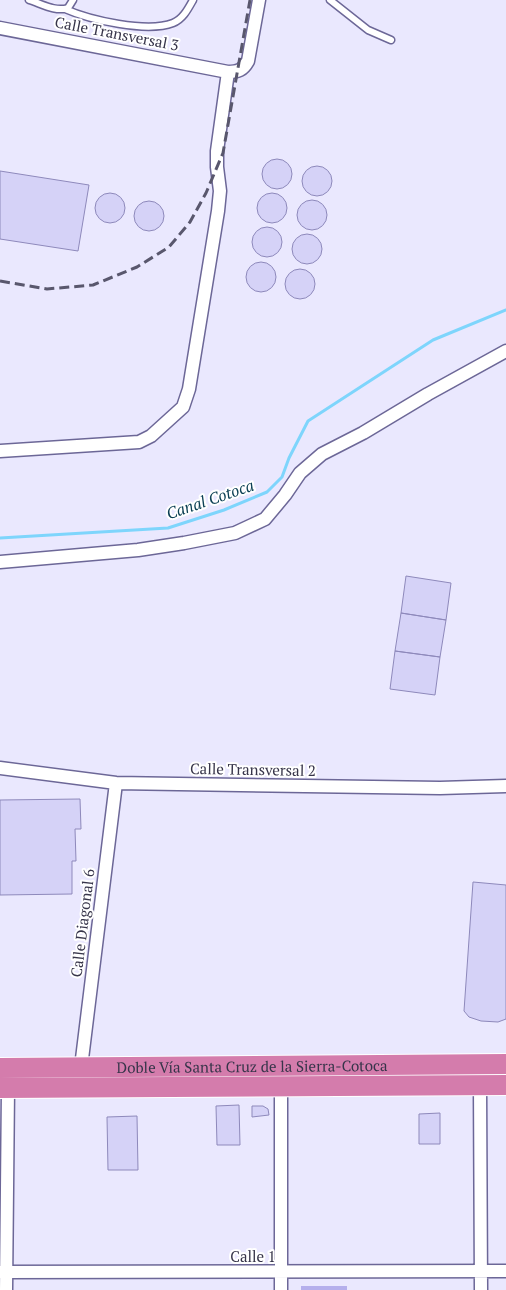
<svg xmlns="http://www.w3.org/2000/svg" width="506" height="1290" viewBox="0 0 506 1290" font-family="'PT Serif',serif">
  <rect width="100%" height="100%" fill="#eae8fe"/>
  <path fill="#b5afec" d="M301,1286H347V1290H301Z"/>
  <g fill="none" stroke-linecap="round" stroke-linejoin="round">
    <path stroke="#7ed5fc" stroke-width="3" d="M0,538L168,528L224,510L267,492L282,477L289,458L308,421L433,340L506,310"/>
  </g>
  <path fill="#d5d2f7" stroke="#8e89bb" d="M262 174a15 15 0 1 1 30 0a15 15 0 1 1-30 0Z
    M302 181a15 15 0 1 1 30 0a15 15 0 1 1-30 0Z
    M0,171L89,185L78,251L0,239Z
    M257 208a15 15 0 1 1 30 0a15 15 0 1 1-30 0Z
    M95 208a15 15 0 1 1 30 0a15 15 0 1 1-30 0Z
    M297 215a15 15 0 1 1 30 0a15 15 0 1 1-30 0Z
    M134 216a15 15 0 1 1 30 0a15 15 0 1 1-30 0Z
    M252 242a15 15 0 1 1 30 0a15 15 0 1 1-30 0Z
    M292 249a15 15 0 1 1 30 0a15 15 0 1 1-30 0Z
    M246 277a15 15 0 1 1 30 0a15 15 0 1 1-30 0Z
    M285 284a15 15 0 1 1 30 0a15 15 0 1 1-30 0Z
    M406,576L451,583L446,620L401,613Z
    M401,613L446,620L440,657L395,651Z
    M395,651L440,657L435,695L390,689Z
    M80,799L81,829H75L76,861H72V894L0,895V800Z
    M473,882L506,885V1019L498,1022L481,1021L469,1017L464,1011Z
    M239,1105L240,1145H217L216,1106Z
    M252,1106H263L268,1109L269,1115L252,1117Z
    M440,1113V1144H419V1114Z
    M137,1116L138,1170H108L107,1117Z"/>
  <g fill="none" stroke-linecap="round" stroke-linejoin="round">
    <g stroke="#6c6797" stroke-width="9">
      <path id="service" d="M29,0C42,4 55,12 68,8L73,0
        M330,0L368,30L391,40
        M65,9C90,20 147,33 173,23C183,19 188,9 193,0"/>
    </g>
    <g stroke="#6c6797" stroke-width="15">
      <path id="minor" d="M0,28L228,72C238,72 243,70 248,61L259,0
        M0,451L139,442L151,436L183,407L189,389L218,211L220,191L217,167V151L228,72
        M0,562L138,550L184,543L235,533L265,519L285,495L300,473L322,454L363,433L428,394L506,351
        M0,768L116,783L440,788L506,786
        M81,1067L116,783
        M480,1085L481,1290
        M281,1086V1290
        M0,1272L506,1271
        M6,1290L8,1088"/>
    </g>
    <g stroke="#fff" stroke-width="22">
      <g id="trunk">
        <path id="s1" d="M0,1068L506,1064"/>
        <path d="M0,1088L506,1085"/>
      </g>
    </g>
    <use href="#service" stroke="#fff" stroke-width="6"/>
    <use href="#minor" stroke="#fff" stroke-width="12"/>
    <use href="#trunk" stroke="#d47cac" stroke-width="20"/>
    <path stroke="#59576d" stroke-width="3" stroke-dasharray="10 5" stroke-linecap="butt" d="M0,281L47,289L93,285L137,267L169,247L190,222L206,193L223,153L250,0"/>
  </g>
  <g text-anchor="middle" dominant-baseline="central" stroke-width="4" stroke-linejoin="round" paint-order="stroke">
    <g font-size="15" fill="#37354a" stroke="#fff">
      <text transform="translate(117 33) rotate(11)">Calle Transversal 3</text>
      <text transform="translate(253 769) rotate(1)">Calle Transversal 2</text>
      <text transform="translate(82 923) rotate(-83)">Calle Diagonal 6</text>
      <text stroke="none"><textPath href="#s1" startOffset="252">Doble Vía Santa Cruz de la Sierra-Cotoca</textPath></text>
      <text x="253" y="1256">Calle 1</text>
    </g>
    <g font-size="16" font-style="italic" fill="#0c4054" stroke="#fff">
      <text transform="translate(210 499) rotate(-19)">Canal Cotoca</text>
    </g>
  </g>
</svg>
